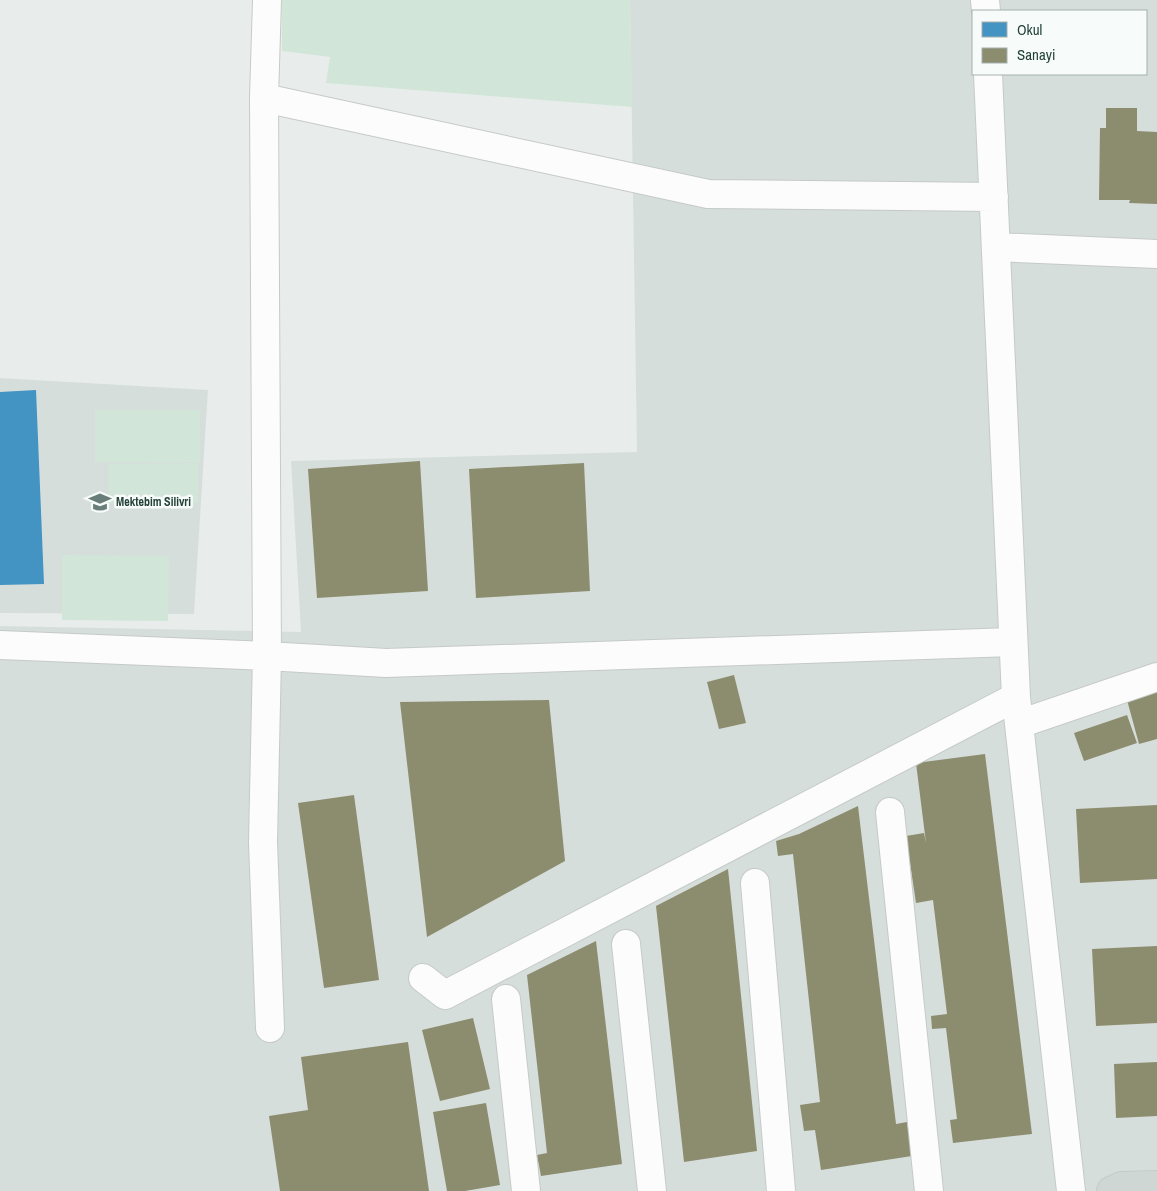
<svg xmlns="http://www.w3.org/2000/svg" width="1157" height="1191" viewBox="0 0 1157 1191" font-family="'Archivo Narrow',sans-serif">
  <rect width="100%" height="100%" fill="#e8edeb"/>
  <path fill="#d6dedb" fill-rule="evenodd" d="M630,0H1157V1191H0V626L301,632L291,461L637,452ZM973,11H1146V74H973Z
    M0,378L208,390L194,614L0,613Z"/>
  <path fill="#d1e6d8" d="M282,0H630L632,107L326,83L330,57L282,51Z
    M95,410H200V462H95Z
    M198,463V503L109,504V464Z
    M62,555L169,556L168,621L62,620Z"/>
  <path fill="#4393c3" d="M36,390L44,584L0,585V392Z"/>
  <path fill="#8c8c6e" d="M1106,108H1137V131L1157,132V204L1129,203L1130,200H1099L1100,128H1106Z
    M420,461L428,591L317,598L308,469Z
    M584,463L590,591L476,598L469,469Z
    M734,675L746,723L719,729L707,682Z
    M1157,692V739L1139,744L1127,700Z
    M549,700L565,861L427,937L400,702Z
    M1127,715L1137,743L1084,761L1074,733Z
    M985,754L1032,1134L953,1143L950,1120L957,1119L946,1028L932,1029L931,1016L947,1014L933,900L916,903L906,836L924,833L926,843L916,763Z
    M354,795L379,980L324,988L298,803Z
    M1157,805V879L1080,883L1076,809Z
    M858,806L896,1124L907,1122L912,1156L821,1170L815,1130L804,1131L800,1105L820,1102L793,854L778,856L776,841L799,834Z
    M728,869L757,1151L684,1162L656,906Z
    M596,941L622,1164L541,1176L537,1155L547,1153L527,975Z
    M1157,946V1023L1096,1026L1092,949Z
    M473,1018L490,1089L440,1101L422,1030Z
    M408,1042L429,1191H280L269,1116L308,1110L301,1057Z
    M1157,1062V1116L1116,1118L1114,1064Z
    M486,1103L500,1185L465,1191H447L433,1112Z"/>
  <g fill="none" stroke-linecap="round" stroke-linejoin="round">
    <g stroke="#c5cac8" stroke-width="30">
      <path id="minor" d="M267,0L264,98L267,656L263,842L270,1028
        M985,0L986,11
        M988,74L1016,697L1071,1191
        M264,98L708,194L994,197
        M996,247L1157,254
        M0,645L267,656L386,663L1013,642
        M1019,724L1157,677
        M890,812L929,1191
        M755,883L781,1191
        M626,944L652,1191
        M423,978L445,995L1016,697
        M506,999L526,1191"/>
    </g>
    <g stroke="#c3ccc9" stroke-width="30">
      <path id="major" d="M1111,1191L1121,1186L1157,1185"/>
    </g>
    <use href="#minor" stroke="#fcfcfc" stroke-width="28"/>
    <use href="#major" stroke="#cfd7d5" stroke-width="28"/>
  </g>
  <defs>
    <g id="school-bare" transform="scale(1.725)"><path d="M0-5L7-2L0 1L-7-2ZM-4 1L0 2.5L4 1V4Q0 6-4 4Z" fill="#697e78" stroke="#f7fbf9" stroke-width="2.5" paint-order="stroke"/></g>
  </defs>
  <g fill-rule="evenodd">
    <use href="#school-bare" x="100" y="502"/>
  </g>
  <g text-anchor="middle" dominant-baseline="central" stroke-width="5" stroke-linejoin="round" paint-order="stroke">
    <g font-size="12" font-weight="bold" fill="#24423a" stroke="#f7fbf9" text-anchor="start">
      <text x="116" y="502">Mektebim Silivri</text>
    </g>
  </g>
  <rect x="972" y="10" width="175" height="65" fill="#f7fbf9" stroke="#a3b1ad"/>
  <rect x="982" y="22" width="25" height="15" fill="#4393c3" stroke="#a3b1ad"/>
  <text x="1017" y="35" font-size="15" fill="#24423a">Okul</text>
  <rect x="982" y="48" width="25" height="15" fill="#8c8c6e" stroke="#a3b1ad"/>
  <text x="1017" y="60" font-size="15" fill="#24423a">Sanayi</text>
</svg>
